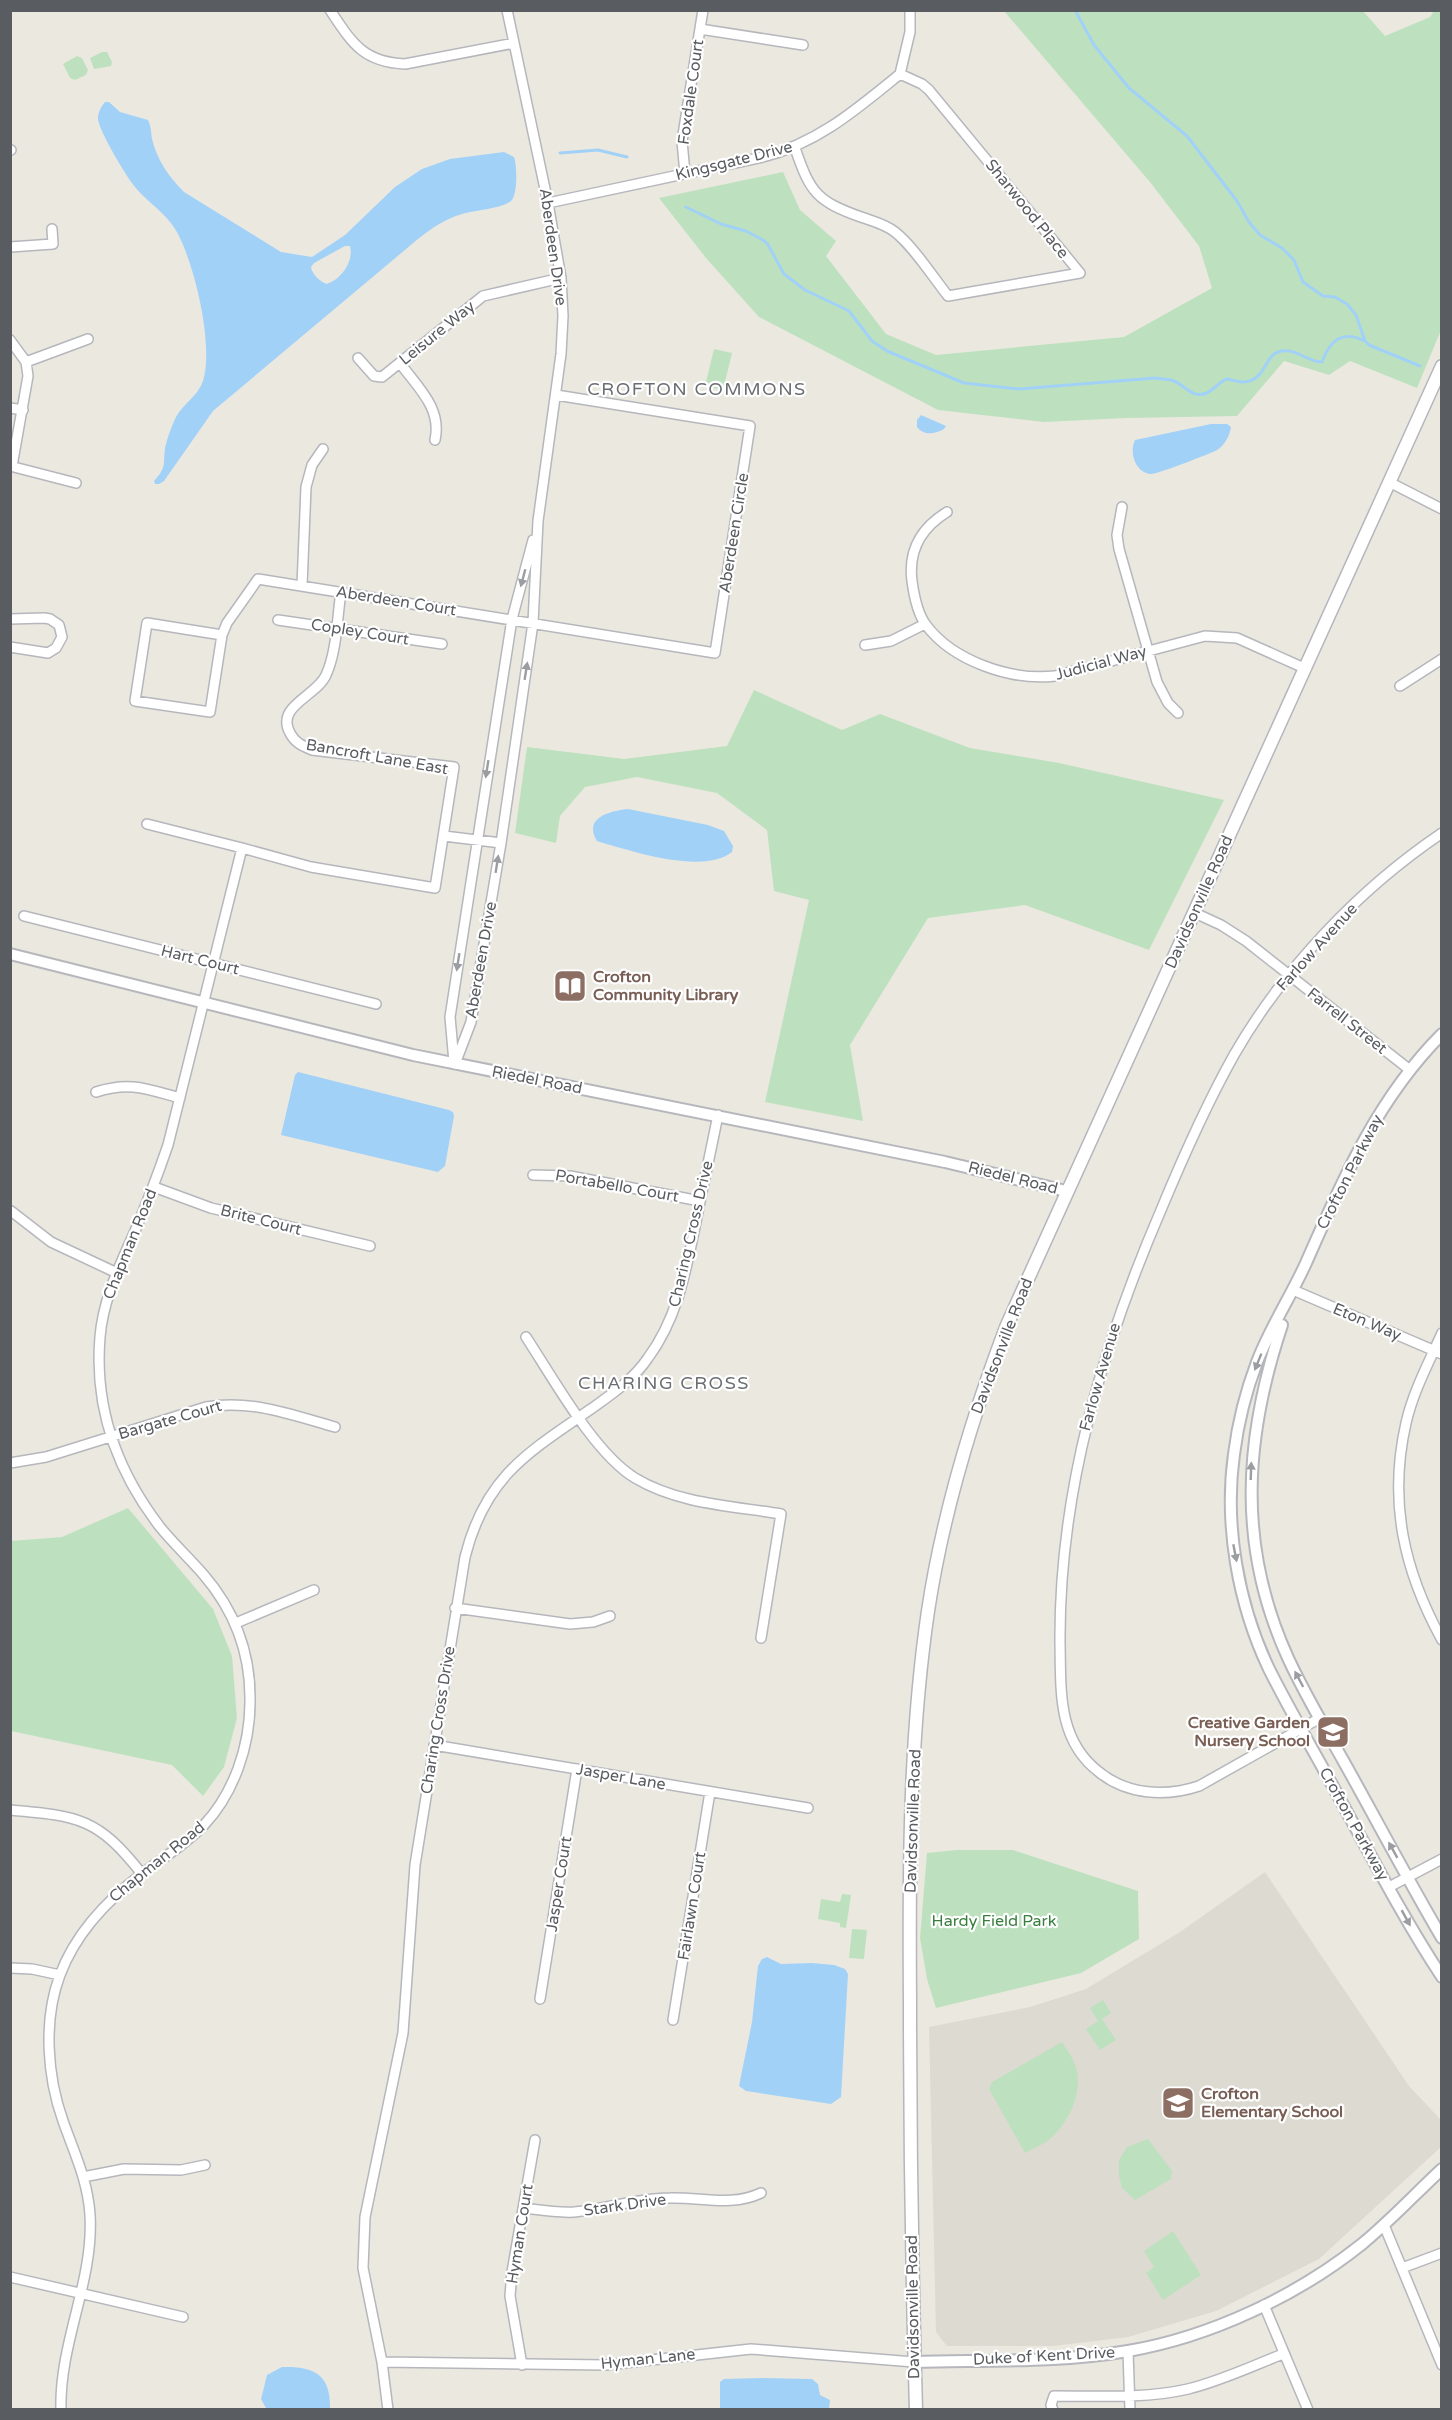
<svg xmlns="http://www.w3.org/2000/svg" width="1452" height="2420" viewBox="0 0 1452 2420" font-family="'Varela Round',sans-serif">
  <rect width="100%" height="100%" fill="#ebe8e0"/>
  <path fill="#dddad1" d="M1265,1872L1409,2086L1441,2120V2147L1319,2259L1216,2311L1128,2337L1054,2346H947L936,2332L929,2027L1030,2007L1086,1989L1180,1932Z"/>
  <path fill="#bde1be" d="M1004,11H1363L1385,36L1430,17L1434,11H1441V330L1417,388L1350,361L1329,375L1284,361L1237,416L1126,418L1044,422L938,410L759,317L706,258L659,198L783,172L800,210L836,241L826,256L886,334L936,355L1124,337L1212,288L1199,246L1150,182Z
    M102,52H107L112,62L111,66L94,69L90,58Z
    M77,56L82,58L88,70L86,75L75,80L70,78L63,64Z
    M714,349L732,353L723,390L705,386Z
    M754,690L842,730L880,714L970,748L1059,763L1224,800L1149,950L1025,905L928,918L850,1045L863,1121L765,1102L809,900L774,891L767,830L717,793L637,777L585,787L560,816L556,843L515,833L527,747L624,759L727,746Z
    M128,1508L213,1609L232,1656L237,1718L224,1767L203,1796L172,1765L11,1731V1541L62,1537Z
    M956,1850H1013L1138,1891L1139,1939L1081,1973L936,2008L927,1979L920,1938L927,1853Z
    M842,1894L851,1895L846,1928L840,1927V1923L818,1919L821,1899L840,1902Z
    M852,1929L867,1930L864,1959L849,1958Z
    M1103,2000L1111,2013L1102,2019L1116,2040L1100,2050L1086,2029L1098,2021L1090,2008Z
    M1062,2042C1067,2050 1073,2058 1076,2067C1084,2093 1067,2127 1046,2142C1040,2146 1032,2149 1025,2153L989,2089L992,2082Z
    M1148,2139L1172,2171L1171,2179L1135,2200L1122,2188L1119,2176V2160L1127,2147Z
    M1173,2231L1201,2275L1163,2300L1146,2273L1154,2267L1144,2251Z"/>
  <path fill="#a2d1f8" fill-rule="evenodd" d="M105,102H109L120,112L148,120C151,126 151,132 152,139C157,160 169,177 184,192L281,252L312,257L345,235L395,187L422,169L450,159L504,152L514,157C517,164 518,195 511,201C501,209 475,210 462,214C445,219 432,228 418,239L213,411L164,481L159,484H155L154,481C167,467 163,464 165,448C167,439 172,425 176,417C183,404 198,396 203,381C214,345 195,267 178,234C168,214 148,203 135,187C126,176 99,131 98,119C98,112 101,107 105,102ZM345,246H350C354,262 341,279 327,284C320,282 312,274 311,267L314,263Z
    M921,415L946,426L944,429C935,434 924,436 917,427V420Z
    M1211,424H1227L1231,427C1230,435 1225,445 1217,450C1209,454 1156,475 1150,474C1135,472 1129,452 1135,440Z
    M628,809L708,825L724,831L733,846L732,852C702,875 631,851 597,841C583,818 609,811 628,809Z
    M298,1072L449,1110L453,1112L454,1116L445,1166L438,1172L281,1135L295,1075Z
    M767,1957L781,1964L812,1963L834,1965L845,1969L848,1974L841,2097L831,2104L746,2091L739,2086L752,2022L758,1966L762,1959Z
    M282,2367C315,2366 331,2375 330,2409L266,2408L261,2399L267,2375Z
    M762,2378L812,2379L818,2384L820,2395L830,2400L829,2409H720V2382L724,2379Z"/>
  <g fill="none" stroke-linecap="round" stroke-linejoin="round">
    <path stroke="#a2d1f8" stroke-width="3" d="M1075,10L1094,45L1129,88L1187,136L1237,201L1249,222L1260,235L1282,248L1294,260L1303,282L1323,296L1335,297L1347,304L1356,315L1365,341L1369,345L1420,366
      M560,153L598,150L627,157
      M686,207L721,224L746,231L761,239L767,243L784,274L805,290L849,311L872,341L887,351L964,383L1019,389L1155,378C1161,379 1168,379 1174,381C1186,386 1192,399 1207,393C1214,389 1219,383 1226,379C1232,379 1239,383 1244,382C1266,380 1264,357 1278,352C1295,346 1306,362 1322,362C1330,340 1342,330 1365,341"/>
    <g stroke="#b5b7bc" stroke-width="12">
      <path id="minor" d="M330,10C352,43 363,62 405,64L514,43
        M700,29L803,45
        M900,74L910,32V10
        M795,148C810,192 816,201 861,217C872,221 885,224 895,232C913,246 933,277 948,296L1080,273L929,90L922,84L900,74
        M10,150H11
        M685,174L682,141L703,10
        M548,203L763,157C818,143 857,109 900,74
        M10,247L53,244L52,229
        M10,340L26,362L28,376L12,466
        M358,358L374,376L382,377L483,296L561,278
        M26,362L88,339
        M400,363C418,388 442,408 435,440
        M10,408L23,410
        M10,466L76,483
        M1389,482L1442,509
        M1122,507L1117,535L1119,549L1157,682L1168,703L1178,713
        M947,512C921,528 908,550 912,581C914,596 917,613 926,625C953,661 1011,681 1055,676L1205,636L1237,638L1304,668
        M302,586L306,487L312,465L323,449
        M10,619L44,618L50,619L59,625L62,637L56,648L48,653L10,647
        M278,620L442,644
        M222,635L147,623L135,701L210,712L222,635L227,623L258,579L715,653L750,426L556,395
        M865,645L891,641L925,624
        M1400,686L1442,659
        M147,824L242,848
        M444,836L501,843
        M1195,913L1221,925L1246,941L1410,1070
        M24,916L376,1004
        M454,1062L450,1017L512,619L533,540
        M455,1064L471,1022L501,843L533,623L538,521L561,354L563,316L561,278L548,203L507,10
        M96,1092C130,1081 147,1089 180,1098
        M533,1175L570,1176L700,1201
        M154,1187L211,1208L370,1246
        M11,1211L51,1242L117,1273
        M1293,1290L1442,1354
        M1442,1333C1429,1362 1413,1392 1406,1423C1388,1502 1404,1571 1442,1640
        M526,1337C553,1378 594,1453 635,1478C678,1504 733,1506 781,1514L761,1638
        M10,1463L46,1457L206,1407C251,1399 292,1415 335,1427
        M455,1608L570,1624L593,1622L610,1616
        M236,1623L314,1590
        M1320,1718L1199,1786C1166,1797 1127,1795 1099,1772C1057,1740 1061,1690 1060,1642C1059,1492 1102,1347 1161,1210C1183,1157 1206,1105 1234,1055C1284,968 1359,889 1442,833
        M434,1745L808,1808
        M10,1810C79,1816 98,1818 142,1874
        M1389,1887L1442,1859
        M10,1968L32,1969L60,1975
        M540,1999L577,1769
        M673,2020L710,1792
        M83,2177L124,2169L181,2170L205,2165
        M524,2208C540,2210 557,2213 574,2212C606,2209 638,2198 670,2198C702,2197 731,2207 761,2193
        M1384,2225L1442,2365
        M1402,2268L1442,2253
        M10,2277L183,2317
        M1264,2305L1308,2410
        M1128,2351L1130,2410
        M382,2362L606,2365L751,2349L914,2362
        M522,2365L510,2296L512,2272L535,2140
        M61,2410C59,2343 94,2281 90,2215C88,2181 74,2152 63,2121C47,2076 43,2020 60,1975C76,1932 107,1900 143,1873C164,1857 186,1844 204,1825C234,1793 250,1746 250,1702C251,1653 235,1611 203,1574C189,1558 173,1543 160,1527C117,1471 94,1408 100,1337C103,1299 120,1265 135,1231C147,1203 158,1174 168,1145L242,848L311,867L435,888L454,767L312,750C303,746 295,743 290,733C275,706 317,696 326,675C337,651 337,618 341,592
        M388,2410L382,2362L363,2268L365,2217L403,2033L415,1865L465,1557C485,1477 527,1453 591,1409C612,1394 633,1380 648,1358C678,1317 686,1270 696,1222C703,1186 711,1150 718,1115
        M1053,2410L1051,2405L1054,2396C1098,2396 1145,2399 1188,2389C1221,2381 1252,2366 1283,2354"/>
    </g>
    <g stroke="#b5b7bc" stroke-width="14">
      <path id="tertiary" d="M10,954L413,1055L945,1162L1066,1191
        M1442,1034C1377,1099 1342,1181 1306,1263C1291,1296 1270,1328 1257,1362C1246,1391 1238,1423 1234,1454C1224,1525 1238,1604 1269,1669C1292,1715 1318,1758 1342,1803C1374,1861 1405,1921 1442,1977
        M1282,1325C1244,1439 1237,1546 1288,1658C1304,1693 1325,1728 1344,1762C1377,1821 1408,1880 1442,1938
        M914,2362C985,2360 1058,2363 1128,2351C1210,2337 1297,2296 1362,2244C1390,2221 1415,2194 1442,2169"/>
    </g>
    <g stroke="#b4b6bc" stroke-width="15">
      <path id="secondary" d="M916,2410C912,2274 910,2138 910,2002C909,1872 909,1740 928,1611C943,1512 972,1417 1007,1325L1442,366"/>
    </g>
    <use href="#minor" stroke="#fff" stroke-width="9"/>
    <use href="#tertiary" stroke="#fff" stroke-width="10"/>
    <use href="#secondary" stroke="#fff" stroke-width="12"/>
  </g>
  <defs><path id="oneway-solid" d="M-6-.8H1V-3.2L6.5 0L1 3.2V.8H-6Z" transform="scale(1.5)"/></defs>
  <g fill="#9b9da0">
    <use href="#oneway-solid" transform="translate(523 578) rotate(105)"/>
    <use href="#oneway-solid" transform="translate(526 671) rotate(-81)"/>
    <use href="#oneway-solid" transform="translate(487 769) rotate(99)"/>
    <use href="#oneway-solid" transform="translate(497 864) rotate(-81)"/>
    <use href="#oneway-solid" transform="translate(458 962) rotate(99)"/>
    <use href="#oneway-solid" transform="translate(1258 1362) rotate(112)"/>
    <use href="#oneway-solid" transform="translate(1251 1471) rotate(-88)"/>
    <use href="#oneway-solid" transform="translate(1235 1553) rotate(79)"/>
    <use href="#oneway-solid" transform="translate(1299 1679) rotate(-118)"/>
    <use href="#oneway-solid" transform="translate(1393 1850) rotate(-119)"/>
    <use href="#oneway-solid" transform="translate(1406 1918) rotate(61)"/>
  </g>
  <defs>
    <g id="library-square" transform="scale(1.725)"><rect x="-9" y="-9" width="18" height="18" rx="4" fill="#8d6e63" stroke="#fff"/><path d="M-6-4Q-3-5.5-.7-3.5V5Q-3 3-6 4ZM6-4Q3-5.5 .7-3.5V5Q3 3 6 4Z" fill="#fff"/></g>
    <g id="school-square" transform="scale(1.725)"><rect x="-9" y="-9" width="18" height="18" rx="4" fill="#8d6e63" stroke="#fff"/><path d="M0-5L7-2L0 1L-7-2ZM-4 1L0 2.5L4 1V4Q0 6-4 4Z" fill="#fff"/></g>
  </defs>
  <g fill-rule="evenodd">
    <use href="#library-square" x="570" y="986"/>
    <use href="#school-square" x="1333" y="1732"/>
    <use href="#school-square" x="1178" y="2103"/>
  </g>
  <g text-anchor="middle" dominant-baseline="central" stroke-width="4.5" stroke-linejoin="round" paint-order="stroke">
    <g font-size="16" fill="#595c60" stroke="#fff">
      <text transform="translate(691 92) rotate(-82)">Foxdale Court</text>
      <text transform="translate(734 161) rotate(-14)">Kingsgate Drive</text>
      <text transform="translate(1027 209) rotate(51)">Sharwood Place</text>
      <text transform="translate(553 247) rotate(82)">Aberdeen Drive</text>
      <text transform="translate(437 333) rotate(-39)">Leisure Way</text>
      <text transform="translate(734 533) rotate(-81)">Aberdeen Circle</text>
      <text transform="translate(396 601) rotate(9)">Aberdeen Court</text>
      <text transform="translate(360 632) rotate(9)">Copley Court</text>
      <text transform="translate(1101 663) rotate(-15)">Judicial Way</text>
      <text transform="translate(377 757) rotate(10)">Bancroft Lane East</text>
      <text transform="translate(1199 902) rotate(-66)">Davidsonville Road</text>
      <text transform="translate(1317 947) rotate(-48)">Farlow Avenue</text>
      <text transform="translate(200 960) rotate(14)">Hart Court</text>
      <text transform="translate(481 960) rotate(-80)">Aberdeen Drive</text>
      <text transform="translate(1347 1021) rotate(38)">Farrell Street</text>
      <text transform="translate(537 1080) rotate(11)">Riedel Road</text>
      <text transform="translate(1350 1172) rotate(-63)">Crofton Parkway</text>
      <text transform="translate(1013 1178) rotate(14)">Riedel Road</text>
      <text transform="translate(617 1186) rotate(10)">Portabello Court</text>
      <text transform="translate(261 1220) rotate(14)">Brite Court</text>
      <text transform="translate(691 1234) rotate(-77)">Charing Cross Drive</text>
      <text transform="translate(130 1244) rotate(-68)">Chapman Road</text>
      <text transform="translate(1367 1322) rotate(23)">Eton Way</text>
      <text transform="translate(1002 1346) rotate(-69)">Davidsonville Road</text>
      <text transform="translate(1100 1377) rotate(-74)">Farlow Avenue</text>
      <text transform="translate(170 1420) rotate(-16)">Bargate Court</text>
      <text transform="translate(438 1720) rotate(-81)">Charing Cross Drive</text>
      <text transform="translate(621 1777) rotate(10)">Jasper Lane</text>
      <text transform="translate(913 1821) rotate(-88)">Davidsonville Road</text>
      <text transform="translate(1354 1824) rotate(61)">Crofton Parkway</text>
      <text transform="translate(157 1862) rotate(-39)">Chapman Road</text>
      <text transform="translate(559 1884) rotate(-81)">Jasper Court</text>
      <text transform="translate(692 1906) rotate(-81)">Fairlawn Court</text>
      <text transform="translate(625 2205) rotate(-8)">Stark Drive</text>
      <text transform="translate(520 2234) rotate(-81)">Hyman Court</text>
      <text transform="translate(913 2307) rotate(-91)">Davidsonville Road</text>
      <text transform="translate(1044 2356) rotate(-3)">Duke of Kent Drive</text>
      <text transform="translate(648 2359) rotate(-6)">Hyman Lane</text>
    </g>
    <g font-size="16" font-weight="bold" fill="#785e54" stroke="#fff" text-anchor="start">
      <text x="593" y="977">Crofton<tspan x="593" dy="18">Community Library</tspan></text>
      <text x="1310" y="1723" text-anchor="end">Creative Garden<tspan x="1310" dy="18">Nursery School</tspan></text>
      <text x="1201" y="2094">Crofton<tspan x="1201" dy="18">Elementary School</tspan></text>
    </g>
    <g font-size="16" fill="#397e3e" stroke="#fff">
      <text x="994" y="1921">Hardy Field Park</text>
    </g>
    <g font-size="18" letter-spacing="1.5" fill="#6a6d72" stroke="#fff">
      <text x="697" y="389">CROFTON COMMONS</text>
      <text x="664" y="1383">CHARING CROSS</text>
    </g>
  </g>
  <rect width="1452" height="2420" fill="none" stroke="#595c60" stroke-width="24"/>
</svg>
